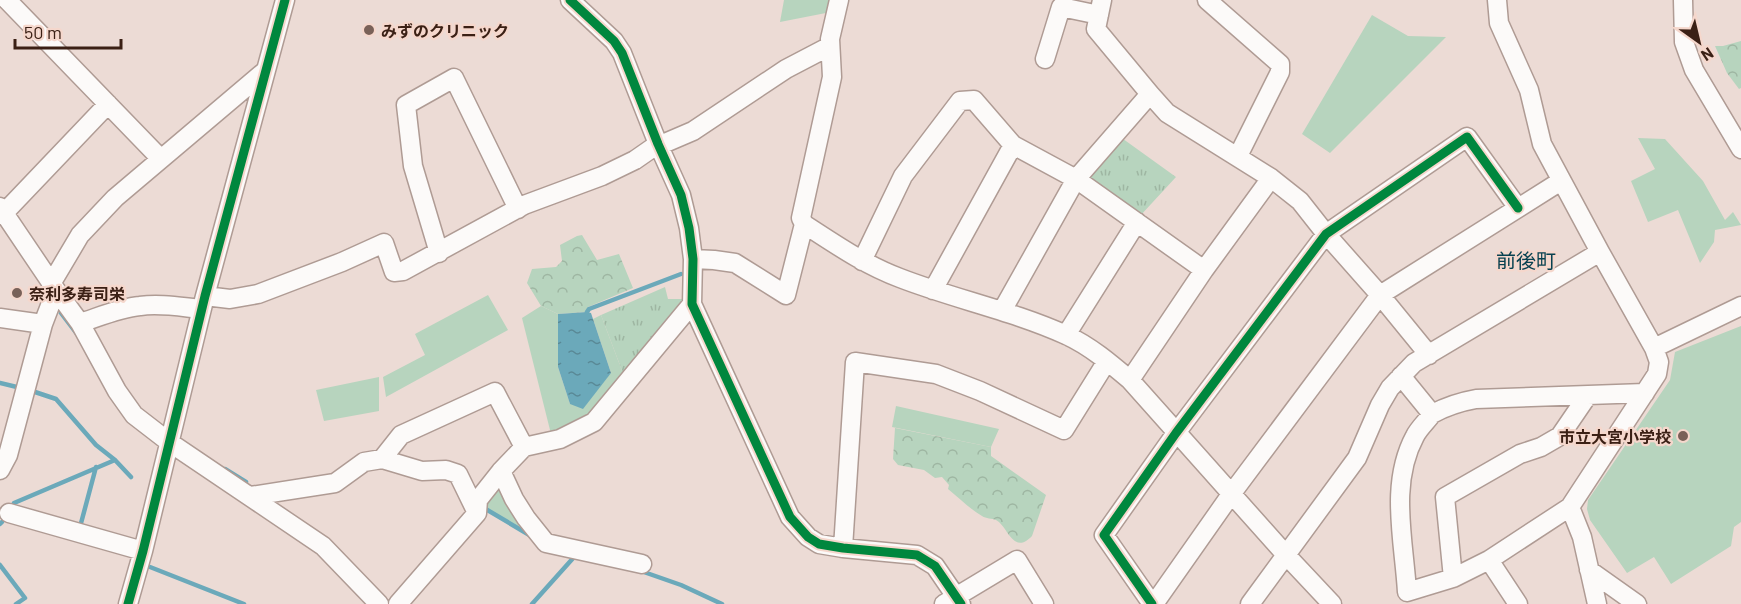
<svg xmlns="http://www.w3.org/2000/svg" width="1741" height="604" viewBox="0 0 1741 604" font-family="Barlow,'Noto Sans JP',sans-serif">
  <defs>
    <pattern id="forest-crowns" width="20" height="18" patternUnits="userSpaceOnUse" patternTransform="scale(1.5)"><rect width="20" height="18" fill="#b7d4be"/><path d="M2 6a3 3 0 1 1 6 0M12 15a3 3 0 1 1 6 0" fill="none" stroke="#9eb6a2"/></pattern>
    <pattern id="park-tufts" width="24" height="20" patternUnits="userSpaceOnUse" patternTransform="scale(1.5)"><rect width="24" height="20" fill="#b7d4be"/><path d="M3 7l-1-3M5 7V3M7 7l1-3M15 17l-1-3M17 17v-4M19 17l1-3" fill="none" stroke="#9eb6a2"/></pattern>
    <pattern id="water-ripples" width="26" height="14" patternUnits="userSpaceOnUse" patternTransform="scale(1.5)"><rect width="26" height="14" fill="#6ba9ba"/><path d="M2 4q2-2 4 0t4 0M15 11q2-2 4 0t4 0" fill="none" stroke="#598996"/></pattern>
  </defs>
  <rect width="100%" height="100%" fill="#ecdbd5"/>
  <path fill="#b7d4be" d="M784,0H834L831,12L780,22Z
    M1372,15L1408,36L1446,37L1330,153L1302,134Z
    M1638,138L1665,139L1703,181L1725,220L1733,212L1741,225L1715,230L1714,242L1700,263L1678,210L1648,222L1631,181L1655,169Z
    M488,295L508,330L386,397L383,377L425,355L415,334Z
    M541,306L558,314V367L570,404L611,373L593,319L601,315L624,376L589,419L551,434L522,318Z
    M1741,326V522L1734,527L1731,546L1671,584L1654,557L1627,573L1590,520L1587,509L1588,500L1670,380L1675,352Z
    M379,377V411L324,421L316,390Z
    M896,406L999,429L991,447L892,427Z
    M501,480L541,543L482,508Z"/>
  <path fill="url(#forest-crowns)" d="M1741,41V88L1739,89L1727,73L1715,46H1723Z
    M582,235L597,260L619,254L633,288L588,307L587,312L558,314L541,306L527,283L532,269L556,267L562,261L560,245L577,236Z
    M895,428L991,447V456L1046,495L1032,536C1013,556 1008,526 996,520C992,518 986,519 982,516C970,509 959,498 948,489L949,485L942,477L935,478L924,470L898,465L893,459Z"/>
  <path fill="url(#park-tufts)" d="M1119,136L1176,177L1140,216L1090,180L1086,174Z
    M665,287L668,299H686L624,376L601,315Z"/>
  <path fill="url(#water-ripples)" d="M587,312L591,313L611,373L583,409L570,404L558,367V314Z"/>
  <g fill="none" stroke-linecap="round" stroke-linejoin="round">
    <path stroke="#6ba9ba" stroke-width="4.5" d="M587,312L589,309L681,274
      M61,313L77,334
      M0,383L21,388
      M29,390L56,399L96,445L115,460L131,477
      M225,469L246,482
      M14,503L115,460
      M484,508L531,536
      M0,524L2,522
      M80,527L96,467
      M0,565L25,598L16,604
      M150,567L244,604
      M641,571L681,585L722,604
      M532,604L575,556"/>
    <g stroke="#af9b94" stroke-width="21">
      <path id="minor" d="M7,0L161,159
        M570,0L614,41L622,53L658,144L681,195L689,228L693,259L692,304L790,517L808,537L819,544L843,548L917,555L935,566L961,604
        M1102,0L1096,29L1150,94L1167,113L1271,178L1300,201L1326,234L1380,295L1429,355
        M1207,0L1280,64V72L1238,156
        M1497,0L1499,23L1529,90L1542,144L1600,252L1654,348L1659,362L1657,374L1570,507L1582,537L1597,604
        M1683,0L1684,42L1694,70L1741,149
        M1045,59L1061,7L1099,15
        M658,146L693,131L786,69L830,46
        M0,207L56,290L80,323L117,391L134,415L169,442L323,546L379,604
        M0,215L4,213L108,104
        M804,224C835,244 865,265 900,278C954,299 1013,311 1066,335C1090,346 1110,363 1130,380L1286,555L1332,604
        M439,253L413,166L406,105L454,78L518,209
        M693,259L714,260L735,263L786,295L804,224L801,218L832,77L830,39L839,0
        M862,261L903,176L960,101L974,100L1013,145L1076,179L1204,270
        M51,284L80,235L115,198L265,71
        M933,290L1013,145
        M205,296L230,299L258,294L342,262L384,243L394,272L403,271L524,205L602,176L635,160L658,144
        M1002,311L1076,179L1150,94
        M0,318L43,324
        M80,323C99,317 119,308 140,306C160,303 181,307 202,309
        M1066,335L1137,222
        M1654,348L1741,306
        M1401,376L1432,414C1427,421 1419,428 1415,436C1389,484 1404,540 1407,592L1453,578L1489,560L1518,604
        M1130,380L1204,270L1271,178
        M1432,414C1447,406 1459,402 1476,399L1645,393
        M382,459L401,435L495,392L524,447
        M0,470L8,455L43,324L56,290
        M501,471L514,499L526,518L546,543L642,564
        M251,496L335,483L364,462L382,459L422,471L446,470L458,474L477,513
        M9,513L143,551
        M843,548L855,362L936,374L980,391L1064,430L1107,361
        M1489,560L1570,507
        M1589,570L1637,604
        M1453,578L1445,497L1520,454L1541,447L1560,436L1588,395
        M128,604L143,551L205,296L285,0
        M398,604L477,513L478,500L501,471L524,447L560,439L594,422L692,304
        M944,604L1017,560L1044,604
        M1152,604L1104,535L1176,433L1326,234L1467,137L1518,208
        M1154,604L1232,493L1380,295L1561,181
        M1250,604L1357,458L1380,405L1390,388L1414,363L1600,252"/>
    </g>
    <use href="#minor" stroke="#fcfaf9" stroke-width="18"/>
    <g stroke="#f5d7cc" stroke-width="13">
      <path id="cycleway" d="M570,0L614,41L622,53L658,144L681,195L689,228L693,259L692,304L790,517L808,537L819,544L843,548L917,555L935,566L961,604
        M128,604L143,551L205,296L285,0
        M1152,604L1104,535L1176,433L1326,234L1467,137L1518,208"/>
    </g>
    <use href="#cycleway" stroke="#00873e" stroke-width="9"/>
  </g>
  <g fill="#796158" stroke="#f5d7cc" stroke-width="2">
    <circle cx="369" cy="30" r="6"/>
    <circle cx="17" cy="293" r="6"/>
    <circle cx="1683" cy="436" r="6"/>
  </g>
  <g text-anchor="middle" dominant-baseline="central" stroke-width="4.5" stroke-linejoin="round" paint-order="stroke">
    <g font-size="16" font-weight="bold" fill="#3b2015" stroke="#f5d7cc" text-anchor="start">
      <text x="381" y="30">みずのクリニック</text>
      <text x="29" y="293">奈利多寿司栄</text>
      <text x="1671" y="436" text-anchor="end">市立大宮小学校</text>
    </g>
    <g font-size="20" fill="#084150" stroke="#f5d7cc">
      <text x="1526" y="260">前後町</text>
    </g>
  </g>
  <g transform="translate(1699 42) rotate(146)" stroke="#f5d7cc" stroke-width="4.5" paint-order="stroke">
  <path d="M0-4.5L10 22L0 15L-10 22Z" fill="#3b2015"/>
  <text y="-9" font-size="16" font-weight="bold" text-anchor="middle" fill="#3b2015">N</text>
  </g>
  <path d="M15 39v9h106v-9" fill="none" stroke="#3b2015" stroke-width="3"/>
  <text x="24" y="39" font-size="18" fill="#3b2015" stroke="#f5d7cc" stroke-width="4.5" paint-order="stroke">50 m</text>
</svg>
